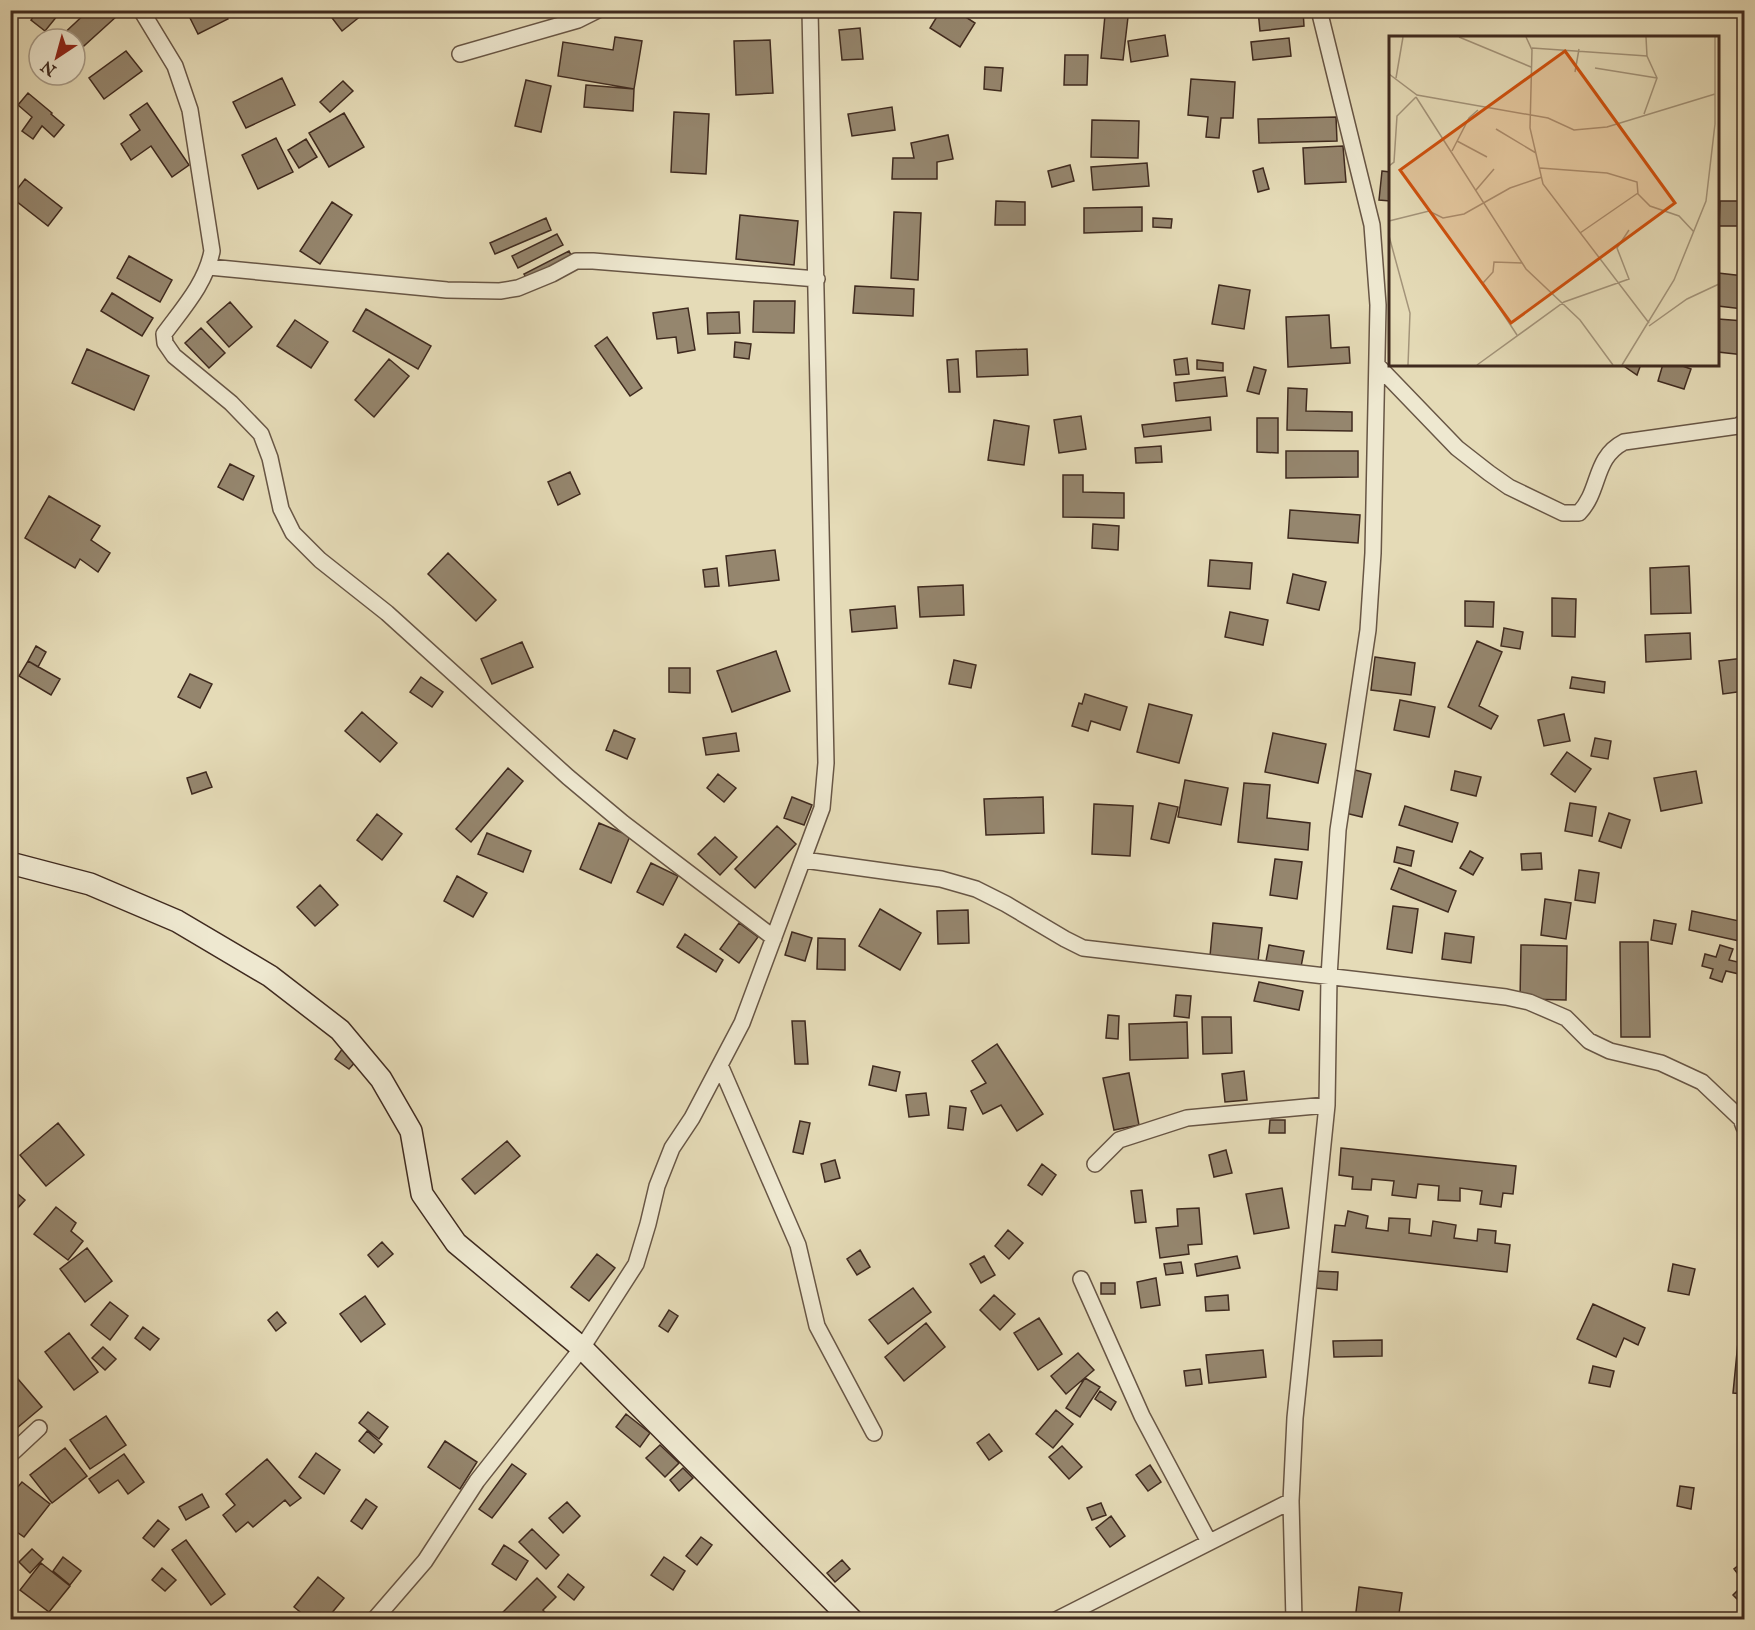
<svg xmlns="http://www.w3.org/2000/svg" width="1755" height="1630" viewBox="0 0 1755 1630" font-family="'IM FELL English',serif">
  <rect width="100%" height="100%" fill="#e5dbb7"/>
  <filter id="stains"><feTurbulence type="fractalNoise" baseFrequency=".00333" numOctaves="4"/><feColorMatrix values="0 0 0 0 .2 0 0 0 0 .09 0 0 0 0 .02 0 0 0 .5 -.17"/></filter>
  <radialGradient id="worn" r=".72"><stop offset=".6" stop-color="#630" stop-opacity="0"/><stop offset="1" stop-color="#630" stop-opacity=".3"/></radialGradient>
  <path fill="#95866e" stroke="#3f2a1f" stroke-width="1.5" d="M38,10H62L45,31L31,20Z
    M89,10H112L117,16L75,54V39H58Z
    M186,10H224L228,19L198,34Z
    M326,10H367V11L342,31Z
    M941,10H955L975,23L960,47L930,28Z
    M1258,10H1303L1304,26L1260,31Z
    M1631,10H1690V15L1631,17Z
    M1105,15L1128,17L1123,60L1101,58Z
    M860,28L863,59L842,60L839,30Z
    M1165,35L1168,56L1131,62L1128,41Z
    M615,37L642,41L634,89L558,76L563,42L613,50Z
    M1289,38L1291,56L1253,60L1251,42Z
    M770,40L773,93L736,95L734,41Z
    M126,51L142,71L104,99L89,78Z
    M1065,55H1088L1087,85H1064Z
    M985,67L1003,68L1001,91L984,89Z
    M282,78L295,105L246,128L233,102Z
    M1191,79L1235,82L1233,118H1221L1219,138L1206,137L1208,117L1188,115Z
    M526,80L551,86L541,132L515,126Z
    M343,81L353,91L330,112L320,102Z
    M586,85L634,89L633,111L584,107Z
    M28,93L52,113L51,114L64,125L54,137L42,126L33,139L22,131L32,117L18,105Z
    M147,103L189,165L172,177L151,146L131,160L121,144L140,130L130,115Z
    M892,107L895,130L852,136L848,114Z
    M674,112L709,114L706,174L671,172Z
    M344,113L364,147L329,167L309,133Z
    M1336,117L1337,141L1259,143L1258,119Z
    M1092,120L1139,121L1138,158L1091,157Z
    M948,135L953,159L937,162V179H892L893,158H914L911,143Z
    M276,138L293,172L258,189L242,155Z
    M306,139L317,157L299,168L288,150Z
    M1343,146L1346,182L1305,184L1303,148Z
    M1147,163L1149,186L1093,190L1091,167Z
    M1070,165L1074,181L1052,187L1048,171Z
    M1263,168L1269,189L1258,192L1253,171Z
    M1382,171L1390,172V201L1379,200Z
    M25,179L62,208L48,226L11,197Z
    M996,201L1025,202V225H995Z
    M1720,201H1744V226H1719Z
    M332,202L352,215L320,264L300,251Z
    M1142,207V231L1084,233V208Z
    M894,212L921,213L918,280L891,278Z
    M740,215L798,221L794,265L736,259Z
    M546,218L551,230L495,254L490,243Z
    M1153,218L1172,219L1171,228L1153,227Z
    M557,234L563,245L518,268L512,256Z
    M569,251L573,259L528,281L524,274Z
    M129,256L172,280L160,302L117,278Z
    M1718,273L1744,276L1743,309L1718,306Z
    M1219,285L1250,290L1244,329L1212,324Z
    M855,286L914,289L913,316L853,313Z
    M112,293L153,318L142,336L101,311Z
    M754,301H795L794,333L753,332Z
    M230,302L252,327L229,347L207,322Z
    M688,308L695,350L678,353L676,337L657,339L653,313Z
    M366,309L431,346L418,369L353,331Z
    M739,312L740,333L708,334L707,313Z
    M1329,315L1331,348L1349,347L1350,363L1288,367L1286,317Z
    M1718,319L1744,321V355L1718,352Z
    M295,320L328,342L311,368L277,346Z
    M201,328L225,353L209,368L185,343Z
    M607,337L642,388L630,396L595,346Z
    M735,342L751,344L749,359L734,357Z
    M87,349L149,376L134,410L72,383Z
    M1027,349L1028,375L977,377L976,351Z
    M1187,358L1189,374L1176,375L1174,360Z
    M389,359L409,376L374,417L355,400Z
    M958,359L960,392H949L947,360Z
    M1197,360L1223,363V371L1197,369Z
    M1621,364H1641L1637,375Z
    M1663,364H1677L1691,369L1684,389L1658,381Z
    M1254,367L1266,370L1259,394L1247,391Z
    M1225,377L1227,396L1176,401L1174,383Z
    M1288,388L1307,389L1306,411L1352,412V431L1287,430Z
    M1081,416L1086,449L1059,453L1054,420Z
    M1210,417L1211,430L1144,437L1142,425Z
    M1257,418H1278V453L1257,452Z
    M994,420L1029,426L1024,465L988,460Z
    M1161,446L1162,462L1136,463L1135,448Z
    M1286,451H1358V477L1286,478Z
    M230,464L254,476L243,500L218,487Z
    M570,472L580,494L558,505L548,482Z
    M1063,475H1083V492L1124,493V518L1063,517Z
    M49,496L100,526L91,540L110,553L98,572L80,559L75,568L25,538Z
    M1290,510L1360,515L1358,543L1288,538Z
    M1093,524L1119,526L1118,550L1092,548Z
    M775,550L779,580L729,586L726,556Z
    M448,553L496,600L476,621L428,574Z
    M1210,560L1252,563L1250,589L1208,586Z
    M1689,566L1691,613L1651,614L1650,568Z
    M717,568L719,586L705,587L703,570Z
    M1293,574L1326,582L1319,610L1287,603Z
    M963,585L964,615L920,617L918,587Z
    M1552,598L1576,599L1575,637L1552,636Z
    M1465,601L1494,602L1493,627L1465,626Z
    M895,606L897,628L852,632L850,610Z
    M1230,612L1268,620L1263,645L1225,637Z
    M1504,628L1523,632L1520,649L1501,646Z
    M1690,633L1691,659L1646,662L1645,635Z
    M1477,641L1502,652L1479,706L1498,716L1491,729L1448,707Z
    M522,642L533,667L492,684L481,659Z
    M36,646L46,652L38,667L28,661Z
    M776,651L790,691L732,712L717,671Z
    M1375,657L1415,663L1411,695L1371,690Z
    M1744,658V691L1723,694L1719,661Z
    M954,660L976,665L971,688L949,684Z
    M28,661L60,679L51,695L19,676Z
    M669,668H690V693L669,692Z
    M190,674L212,684L200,708L178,697Z
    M421,677L443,692L432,707L410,692Z
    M1572,677L1605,682L1604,693L1570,688Z
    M1085,694L1127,707L1120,730L1091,721L1088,731L1072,726L1079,703L1082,704Z
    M1400,700L1435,707L1429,737L1394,730Z
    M1149,704L1192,715L1179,763L1137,752Z
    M362,712L397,743L380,762L345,731Z
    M1564,714L1570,741L1544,746L1538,720Z
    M614,730L635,739L627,759L606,750Z
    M736,733L739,751L706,755L703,738Z
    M1273,733L1326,744L1318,783L1265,772Z
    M1595,738L1611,741L1608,759L1591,756Z
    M1567,752L1591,769L1575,792L1551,774Z
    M508,768L523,781L471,842L456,829Z
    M1355,770L1371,774L1362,817L1345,813Z
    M1455,771L1481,777L1476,796L1451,790Z
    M1696,771L1702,803L1661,811L1654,778Z
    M206,772L212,787L192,794L187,778Z
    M718,774L736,788L724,802L707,788Z
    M1185,780L1228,788L1221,825L1178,817Z
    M1244,783L1270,785L1267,818L1310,823L1308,850L1238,842Z
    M792,797L812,805L804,825L784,818Z
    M1043,797L1044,833L986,835L984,799Z
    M1159,803L1178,807L1169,843L1151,839Z
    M1570,803L1596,807L1592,836L1565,831Z
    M1094,804L1133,806L1130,856L1092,854Z
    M1405,806L1458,823L1452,842L1399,825Z
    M1609,813L1630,820L1621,848L1599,841Z
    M377,814L402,834L382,860L357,840Z
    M599,823L630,836L611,883L580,869Z
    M777,826L796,844L755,888L735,869Z
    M487,833L531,851L523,872L478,854Z
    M715,837L737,857L720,875L698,854Z
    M1397,847L1414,851L1411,866L1394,862Z
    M1470,851L1483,858L1473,875L1460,868Z
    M1541,853L1542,869L1522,870L1521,854Z
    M1275,859L1302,862L1297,899L1270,895Z
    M651,863L678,876L663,905L637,892Z
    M1399,868L1456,891L1448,912L1391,889Z
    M1579,870L1599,873L1595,903L1575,900Z
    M457,876L487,893L473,917L444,901Z
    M320,885L338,905L315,926L297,907Z
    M1545,899L1571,903L1566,939L1541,935Z
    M1393,906L1418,909L1412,953L1387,949Z
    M880,909L921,933L900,970L859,946Z
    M968,910L969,943L938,944L937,911Z
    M1692,911L1744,922V942L1689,930Z
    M1654,920L1676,924L1672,944L1651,940Z
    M739,923L758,937L739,963L720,949Z
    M1213,923L1262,928L1258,961L1210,956Z
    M792,932L812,938L805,961L785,955Z
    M1445,933L1474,937L1471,963L1442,959Z
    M685,934L723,960L716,972L677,947Z
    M818,938L845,939V970L817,969Z
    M1620,942H1648L1650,1037H1621Z
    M1269,945L1304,951L1301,967L1266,961Z
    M1521,945L1567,946L1566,1000L1520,999Z
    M1720,945L1733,949L1729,960L1742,963L1739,974L1726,971L1722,982L1710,978L1713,969L1702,966L1705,954L1716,957Z
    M1259,982L1303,991L1299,1010L1254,1001Z
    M1176,995L1191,996L1189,1018L1174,1016Z
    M1108,1015L1119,1016L1118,1039L1106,1038Z
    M1202,1017H1231L1232,1053L1203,1054Z
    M792,1021H805L808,1064H795Z
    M1187,1022L1188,1058L1130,1060L1129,1024Z
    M997,1044L1043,1114L1017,1131L1001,1105L983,1114L971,1091L986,1083L972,1061Z
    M343,1048L358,1059L349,1069L335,1059Z
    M873,1066L900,1072L896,1091L869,1085Z
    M1244,1071L1247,1100L1225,1102L1222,1074Z
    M1129,1073L1139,1125L1114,1130L1103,1078Z
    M926,1093L929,1115L909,1117L906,1095Z
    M950,1106L966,1108L963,1130L948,1128Z
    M1270,1120H1285V1133H1269Z
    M800,1121L810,1123L803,1154L793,1152Z
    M58,1123L84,1155L46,1186L20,1155Z
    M507,1141L520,1156L475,1194L462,1179Z
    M1341,1148L1516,1166L1513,1194L1503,1193L1501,1207L1480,1204L1482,1191L1460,1188V1201L1438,1200L1439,1186L1418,1184L1416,1198L1392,1195L1394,1181L1372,1179L1371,1190L1352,1189L1353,1177L1339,1175Z
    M1226,1150L1232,1173L1214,1177L1209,1155Z
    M835,1160L840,1178L825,1182L821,1164Z
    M1042,1164L1056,1175L1042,1195L1028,1185Z
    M11,1188L25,1200L15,1211L10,1208Z
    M1282,1188L1289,1228L1254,1234L1246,1194Z
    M1142,1190L1146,1222L1135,1223L1131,1191Z
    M56,1207L76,1223L71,1231L83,1241L68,1260L34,1234Z
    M1199,1208L1202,1244L1188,1245L1189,1254L1160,1258L1156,1228L1178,1226L1177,1209Z
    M1348,1211L1368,1216L1366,1228L1388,1231L1389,1218L1410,1219L1409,1233L1431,1236L1433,1221L1456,1225L1454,1238L1477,1241L1478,1229L1496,1231L1495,1243L1510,1245L1507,1272L1332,1252L1335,1225L1345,1226Z
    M1008,1230L1023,1243L1009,1259L995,1246Z
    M382,1242L393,1254L378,1267L368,1255Z
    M87,1248L112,1281L85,1302L60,1269Z
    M860,1250L870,1267L857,1275L847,1259Z
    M597,1254L615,1268L589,1301L571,1287Z
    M984,1256L995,1275L981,1283L970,1264Z
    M1237,1256L1240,1268L1197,1276L1195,1264Z
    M1181,1262L1183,1273L1166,1275L1164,1264Z
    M1673,1264L1695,1269L1689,1295L1668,1291Z
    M1316,1271L1338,1272L1337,1290L1315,1288Z
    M1156,1278L1160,1305L1141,1308L1137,1282Z
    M1101,1283H1115V1294H1101Z
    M913,1288L931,1312L888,1344L869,1320Z
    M994,1295L1015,1314L1000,1330L980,1310Z
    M1228,1295L1229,1310L1206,1311L1205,1297Z
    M365,1296L385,1324L361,1342L340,1314Z
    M110,1302L128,1316L110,1340L91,1325Z
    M1593,1304L1645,1328L1638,1345L1624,1338L1616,1357L1577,1339Z
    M669,1310L678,1316L668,1332L659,1326Z
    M277,1312L286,1323L276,1331L268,1320Z
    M1039,1318L1062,1354L1038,1370L1014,1333Z
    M926,1323L945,1347L904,1381L885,1357Z
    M143,1327L159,1339L150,1350L135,1338Z
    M69,1333L98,1372L74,1390L45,1352Z
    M1382,1340V1356L1334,1357L1333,1341Z
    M1738,1342L1744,1343V1394L1733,1393Z
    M103,1347L116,1359L105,1370L92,1358Z
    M1263,1350L1266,1377L1209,1383L1206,1355Z
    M1078,1353L1094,1370L1066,1394L1051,1376Z
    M1593,1366L1614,1371L1610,1387L1589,1383Z
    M1200,1369L1202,1384L1186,1386L1184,1371Z
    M12,1372L42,1407L17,1428L10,1421V1374Z
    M1085,1378L1100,1387L1080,1417L1066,1408Z
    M1100,1391L1116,1402L1111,1410L1095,1399Z
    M1056,1410L1073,1424L1053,1448L1036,1434Z
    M368,1412L388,1427L379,1439L359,1423Z
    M626,1414L650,1433L640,1447L616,1427Z
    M106,1416L126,1445L90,1469L70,1440Z
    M367,1431L382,1444L374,1453L359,1441Z
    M989,1434L1002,1451L989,1460L977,1443Z
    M445,1441L477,1462L460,1489L428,1467Z
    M660,1445L679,1463L665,1477L646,1458Z
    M1062,1446L1082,1467L1069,1479L1049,1457Z
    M65,1448L87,1476L52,1503L30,1475Z
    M316,1453L340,1470L324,1494L299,1477Z
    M124,1454L144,1482L128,1494L118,1480L99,1493L89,1479Z
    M267,1459L301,1498L290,1506L285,1500L253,1527L248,1522L236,1532L223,1515L235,1505L226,1494Z
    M512,1464L526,1474L492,1518L479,1509Z
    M1150,1465L1161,1482L1148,1491L1136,1475Z
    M683,1468L693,1478L679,1491L670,1480Z
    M22,1482L50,1504L24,1537L10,1527V1496Z
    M1680,1486L1694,1488L1691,1509L1677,1506Z
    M202,1494L209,1507L186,1520L179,1507Z
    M366,1499L377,1507L362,1529L351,1521Z
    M567,1502L580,1516L563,1533L549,1518Z
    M1101,1503L1106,1515L1092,1520L1087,1508Z
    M1111,1516L1125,1536L1110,1547L1096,1528Z
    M158,1520L169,1529L154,1547L143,1538Z
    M532,1529L559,1555L546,1569L519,1542Z
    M701,1537L712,1545L697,1565L686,1556Z
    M186,1540L225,1594L211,1605L172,1550Z
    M504,1545L528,1561L516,1580L492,1564Z
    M32,1549L43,1559L30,1573L19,1562Z
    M63,1557L81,1571L70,1585L53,1571Z
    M664,1557L685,1571L673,1590L651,1575Z
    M842,1560L850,1569L835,1582L827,1573Z
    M1744,1561V1582L1734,1569Z
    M41,1563L70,1586L49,1612L20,1590Z
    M162,1568L176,1580L165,1591L152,1580Z
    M568,1574L584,1587L574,1600L558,1587Z
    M318,1577L344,1598L326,1620H310L294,1607Z
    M537,1578L556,1597L543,1610L552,1620H502L499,1616Z
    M1359,1587L1402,1593L1398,1620H1355Z
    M1741,1587L1744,1590V1606L1733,1595Z"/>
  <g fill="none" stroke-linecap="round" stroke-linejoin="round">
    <g stroke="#685645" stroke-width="18">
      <path id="street" d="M141,10L175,66L190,110L212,251C206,283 183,308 164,334L165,343L174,356L231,403L261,434L270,458L281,509L293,533L320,560L387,613L568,777L623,823L774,938
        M460,54L578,20L598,10
        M209,267L447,290L500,291L518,288L552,274L576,261H593L817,279
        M1377,365L1457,448L1489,473L1509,487L1563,513H1579C1601,490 1593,458 1624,442L1738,426L1744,422
        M804,860L941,879L976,889L1006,904L1065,939L1083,948L1506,997L1529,1002L1566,1018L1589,1041L1610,1051L1661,1063L1702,1082L1741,1119L1744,1127
        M720,1065L798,1245L817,1326L874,1433
        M1095,1164L1119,1140L1187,1118L1327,1105
        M1081,1279L1142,1416L1209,1542
        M10,1455L39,1428
        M374,1620L425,1561L477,1481L582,1348L636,1264L648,1224L657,1186L672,1148L692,1118L742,1023L822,808L826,763L810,10
        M1056,1620L1291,1501
        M1294,1620L1291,1501L1295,1418L1327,1105L1329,977L1338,830L1368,630L1373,553L1378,305L1372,225L1319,10"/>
    </g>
    <g stroke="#3f2a1f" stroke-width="24">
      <path id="secondary" d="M10,863L90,884L177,921L270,976L340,1030L381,1079L411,1131L422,1194L456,1243L582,1348L852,1620"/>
    </g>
    <use href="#street" stroke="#eee8d0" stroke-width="15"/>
    <use href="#secondary" stroke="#eee8d0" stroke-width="21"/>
  </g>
  <g transform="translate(1389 36)">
    <rect width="330" height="330" fill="#e5dbb7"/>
    <path fill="none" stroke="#a3947a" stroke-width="1.5" d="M70,1L142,31M137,1L143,14L141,92L154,148L260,287M143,12L258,20M206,32L268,42M186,36L190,13M0,38L28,59L159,82L185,94L218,91L326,58M7,42L14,1M27,61L137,233L191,284L224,329M255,78L268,42L258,20L257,1M107,93L147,117M68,105L98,121M63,115L80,82L89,74M0,130L5,126L8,80L27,61M151,132L218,137L248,146L249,158L261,170L290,180L305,196M87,154L105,133M0,185L40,175L54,182L75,178L121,152L153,141M191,197L249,157M0,200L21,277L19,329M260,290L298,263L330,248M128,299L94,247L104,236L105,226L133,227M88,329L175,266L240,243L228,212L240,194M233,329L285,244L317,165L326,88V1"/>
    <path fill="#cf520f" fill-opacity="0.15" stroke="#cf520f" stroke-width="3" d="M176,15L286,167L122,287L11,134Z"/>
    <rect width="330" height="330" fill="none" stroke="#3f2a1f" stroke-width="3"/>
  </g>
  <rect width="1755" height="1630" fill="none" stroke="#e5dbb7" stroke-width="36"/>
  <rect x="12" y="12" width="1731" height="1606" fill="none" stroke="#3f2a1f" stroke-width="3"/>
  <rect x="18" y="18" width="1719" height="1594" fill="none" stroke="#3f2a1f" stroke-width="1.5"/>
  <g transform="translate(57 57) rotate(216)"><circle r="28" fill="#eee8d0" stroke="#a89c89" stroke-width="1.5"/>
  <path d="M0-4.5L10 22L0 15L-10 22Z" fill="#8f2418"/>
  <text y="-9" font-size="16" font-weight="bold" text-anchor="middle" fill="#3f2a1f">N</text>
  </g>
  <rect width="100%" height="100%" filter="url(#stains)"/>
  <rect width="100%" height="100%" fill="url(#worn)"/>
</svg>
